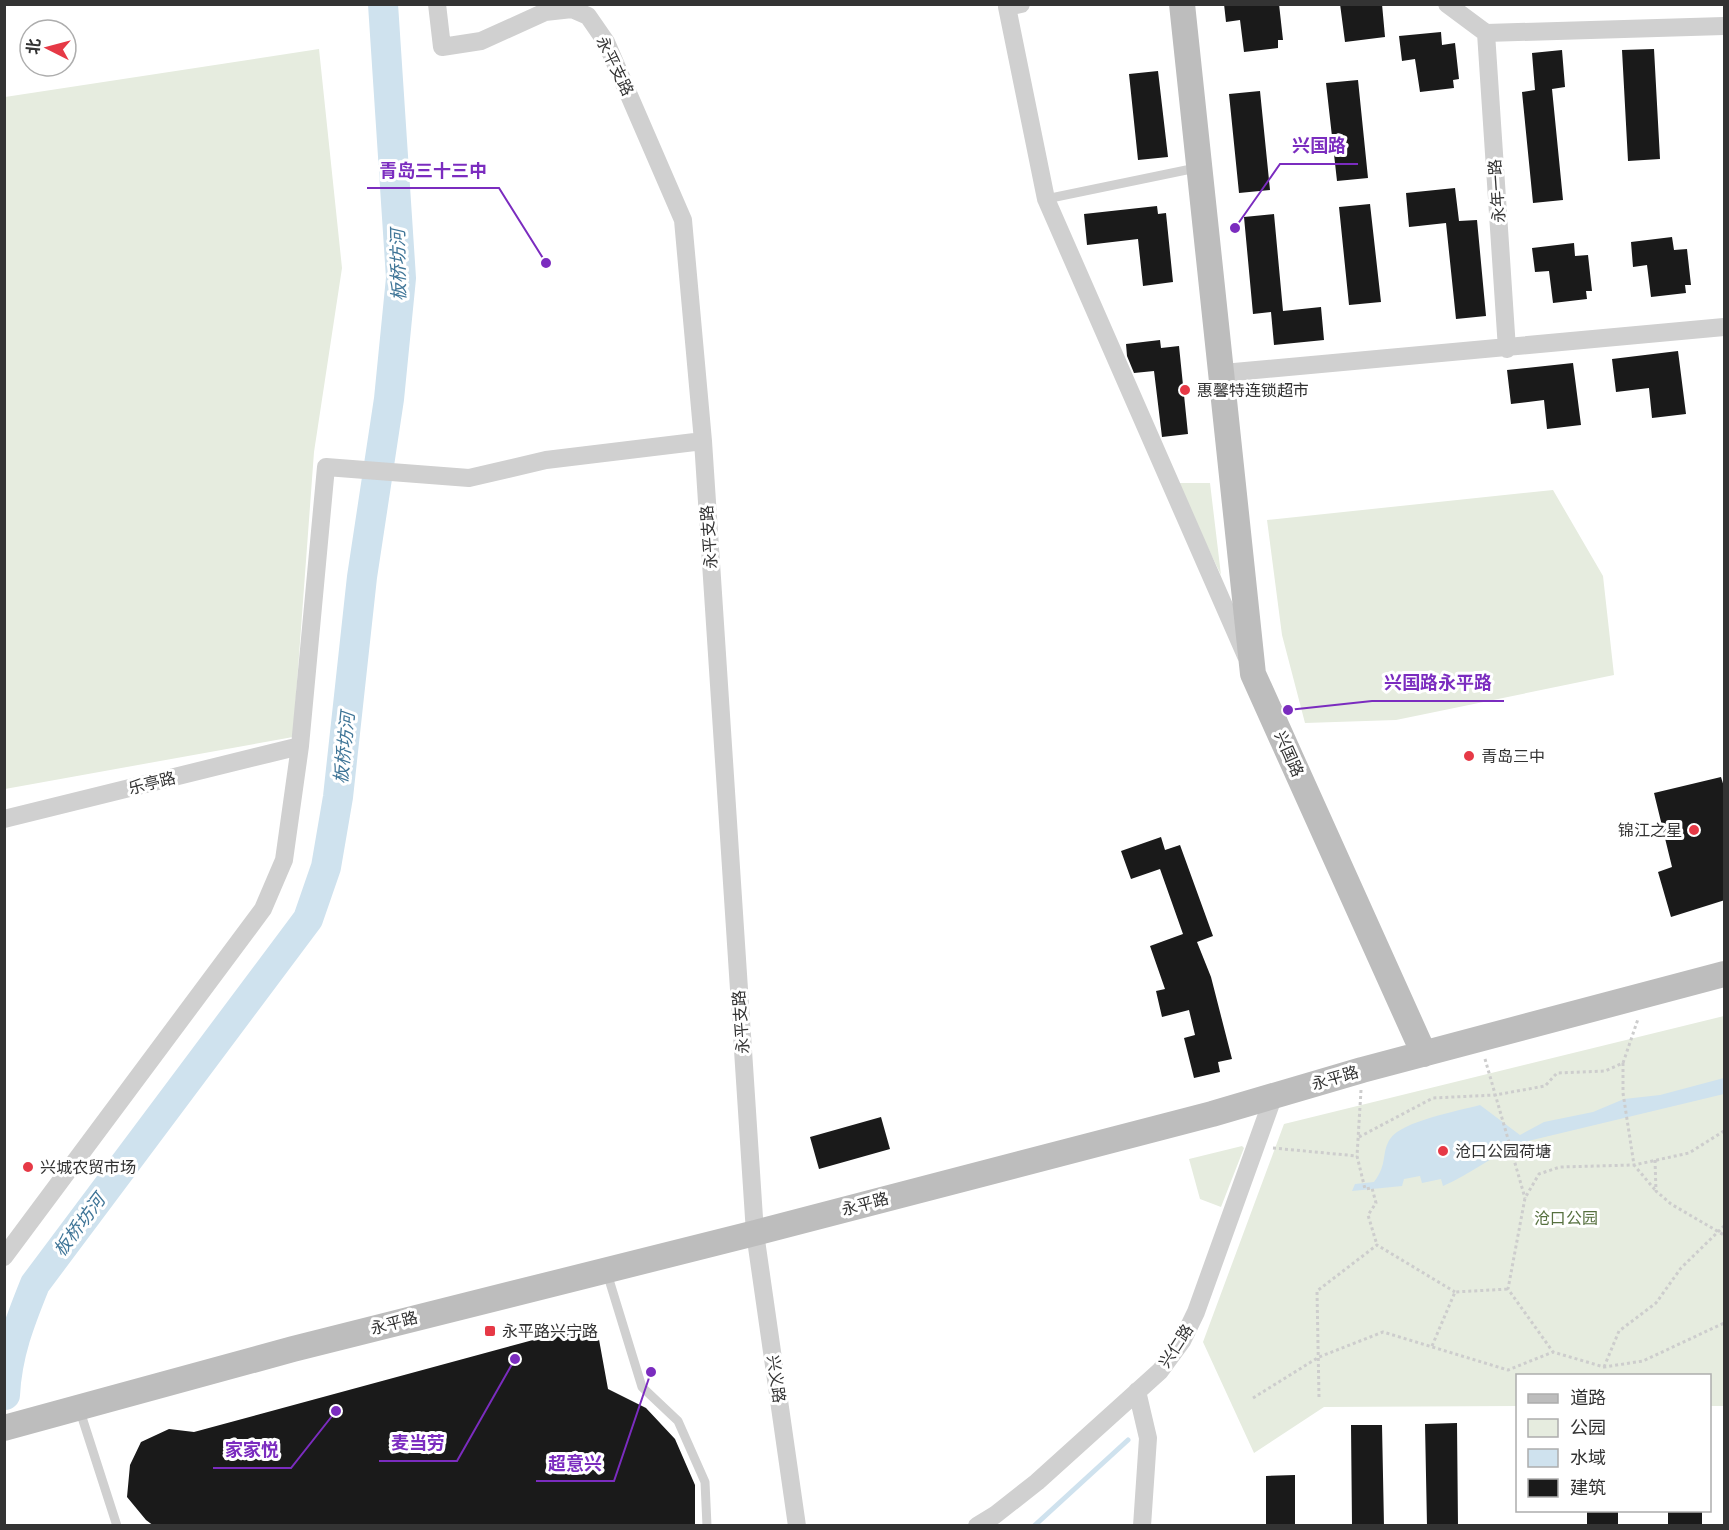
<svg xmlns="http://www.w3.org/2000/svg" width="1729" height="1530" viewBox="0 0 1729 1530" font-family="'Public Sans','Noto Sans SC',sans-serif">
  <rect width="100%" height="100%" fill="#fff"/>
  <path fill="#e6ecdf" d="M319,49L342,268L314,452L293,737L5,789V97Z
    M1177,483H1210L1221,575Z
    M1553,490L1603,576L1614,675L1396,720L1305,723L1282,635L1267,520Z
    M1724,1016V1406H1710V1376H1518L1517,1406L1324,1407L1254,1453L1203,1342L1284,1124Z
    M1242,1146L1244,1148L1221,1207L1200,1199L1189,1159Z"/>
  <path fill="#cfe2ee" d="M1724,1078V1094L1520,1143C1492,1156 1471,1174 1443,1186L1441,1179L1422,1183L1420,1176L1404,1179L1402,1186L1352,1191L1355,1184L1374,1182C1388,1164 1381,1153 1390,1139C1402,1121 1458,1111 1480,1105L1520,1135L1544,1122L1593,1112L1624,1099L1660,1095Z"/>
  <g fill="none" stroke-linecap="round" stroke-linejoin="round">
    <path stroke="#cfe2ee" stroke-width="5" d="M1034,1526L1128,1440"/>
    <path stroke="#cfe2ee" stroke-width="30" d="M5,1395C7,1354 20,1321 35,1284L308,919L326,867L338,797L362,577L389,399L401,278L383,4"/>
  </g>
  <path fill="#1a1a1a" d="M1224,4H1279L1283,40H1278V48L1244,52L1240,20L1226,22Z
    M1340,4H1382L1385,37L1345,42Z
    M1441,32L1442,45L1455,43L1459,79L1453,80L1454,88L1420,92L1415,59L1402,61L1399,36Z
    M1654,49L1660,159L1628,161L1622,50Z
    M1562,50L1565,87L1552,89L1563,200L1533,203L1522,92L1535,90L1532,53Z
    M1158,71L1168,157L1138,160L1129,74Z
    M1358,80L1368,178L1337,181L1326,83Z
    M1260,91L1270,190L1239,193L1229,94Z
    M1455,188L1459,221L1477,220L1486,316L1456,319L1446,223L1409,227L1406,193Z
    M1370,204L1381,302L1349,305L1339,207Z
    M1157,206L1158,214L1166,213L1173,282L1143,286L1138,239L1087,245L1084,214Z
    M1274,214L1283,311L1321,307L1324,340L1274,345L1271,312L1253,314L1244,217Z
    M1672,237L1674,250L1687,249L1691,285H1685L1686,293L1651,297L1647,265L1633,267L1631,242Z
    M1574,243L1575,256L1588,255L1592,291H1586L1587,299L1553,303L1549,271L1535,272L1532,248Z
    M1160,340L1161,348L1179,346L1188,434L1162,437L1154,371L1134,373L1127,356L1126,344Z
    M1678,351L1686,414L1652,418L1649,388L1616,392L1612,359Z
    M1573,363L1581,425L1547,429L1544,400L1511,404L1507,370Z
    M1721,777L1725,790V900L1671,917L1658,872L1672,867L1654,793Z
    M1161,837L1165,850L1180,845L1213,936L1197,942L1211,977L1232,1059L1218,1062L1220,1072L1194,1078L1184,1038L1195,1035L1189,1010L1162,1017L1156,991L1165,989L1150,946L1183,934L1160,869L1131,879L1121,851Z
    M881,1117L890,1149L819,1169L810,1137Z
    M596,1323L608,1389L646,1408L675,1439L695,1485V1526H154L146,1520L127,1497L130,1465L141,1442L169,1429L194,1432Z
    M1457,1423L1458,1526H1427L1425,1424Z
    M1351,1425H1382L1384,1526H1352Z
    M1295,1475V1526H1266V1476Z
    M1587,1510H1618V1526H1587Z
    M1668,1510H1702V1526H1668Z"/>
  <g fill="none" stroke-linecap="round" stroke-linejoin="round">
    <path stroke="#cdcdcd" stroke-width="3" stroke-dasharray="3 3" stroke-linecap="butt" d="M1485,1059L1525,1198
      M1623,1063V1093L1634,1165L1656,1191
      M1361,1090L1357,1156L1365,1189L1372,1188L1376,1203L1368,1215L1377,1245
      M1724,1131L1689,1153L1634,1165L1560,1167L1539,1174L1525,1198L1508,1289L1553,1352L1604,1367L1643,1361L1724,1323
      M1359,1137L1433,1098L1495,1095L1545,1086L1557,1073L1605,1071L1623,1063L1638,1019
      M1273,1148L1357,1156
      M1655,1160L1656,1191L1671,1204L1724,1235
      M1432,1346L1455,1292L1508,1289
      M1604,1367L1619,1331L1656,1303L1681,1268L1724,1226
      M1319,1397L1317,1291L1377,1245L1455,1292
      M1253,1398L1319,1357L1383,1332L1508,1370L1553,1352"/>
    <path stroke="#d0d0d0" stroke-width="9" d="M1046,199L1196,168
      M607,1273L642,1387L678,1421L705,1482L707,1526
      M79,1408L117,1526"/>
    <path stroke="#d0d0d0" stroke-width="18" d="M437,4L442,47L481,41L545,12L572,9L588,16L606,42L683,220L703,441L755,1233L797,1526
      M1021,4L1007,7L1046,199L1246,656
      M1447,4L1486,33L1724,26
      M1486,33L1507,349
      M1223,373L1724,327
      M4,819L300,746
      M4,1257L263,909L284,860L300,746L326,467L469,478L546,460L703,441
      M1137,1391L1148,1438L1142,1526
      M977,1526L995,1515L1037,1482L1160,1371L1182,1341L1196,1312L1274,1095"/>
    <path stroke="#bdbdbd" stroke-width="26" d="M1182,4L1253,674L1424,1054
      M4,1428L293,1349L755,1233L1212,1114L1362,1070L1724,974"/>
  </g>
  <g fill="#e63946" stroke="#fff" stroke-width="2">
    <circle cx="1185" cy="390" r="6"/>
    <circle cx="1469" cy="756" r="6"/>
    <circle cx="1694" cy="830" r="6"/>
    <circle cx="1443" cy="1151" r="6"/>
    <circle cx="28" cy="1167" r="6"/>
    <rect x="484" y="1325" width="12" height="12" rx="3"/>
  </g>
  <g text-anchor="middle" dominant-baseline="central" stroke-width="6" stroke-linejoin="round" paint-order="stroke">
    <g font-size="16" fill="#333" stroke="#fff">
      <text transform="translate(615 66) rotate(64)">永平支路</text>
      <text transform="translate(1497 191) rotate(-94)">永年一路</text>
      <text transform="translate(709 537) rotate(-94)">永平支路</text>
      <text transform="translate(1289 754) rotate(66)">兴国路</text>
      <text transform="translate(152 783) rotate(-14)">乐亭路</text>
      <text transform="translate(741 1022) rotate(-94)">永平支路</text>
      <text transform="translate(1335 1078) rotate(-16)">永平路</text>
      <text transform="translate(865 1204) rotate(-15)">永平路</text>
      <text transform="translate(394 1323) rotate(-15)">永平路</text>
      <text transform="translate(1176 1346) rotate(-57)">兴仁路</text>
      <text transform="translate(776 1379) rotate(82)">兴义路</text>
    </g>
    <g font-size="16" fill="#333" stroke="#fff" text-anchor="start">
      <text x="1197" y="390">惠馨特连锁超市</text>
      <text x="1481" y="756">青岛三中</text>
      <text x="1682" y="830" text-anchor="end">锦江之星</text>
      <text x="1455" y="1151">沧口公园荷塘</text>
      <text x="40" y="1167">兴城农贸市场</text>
      <text x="502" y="1331">永平路兴宁路</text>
    </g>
    <g font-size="16" fill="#56703f" stroke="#fff">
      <text x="1566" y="1218">沧口公园</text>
    </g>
    <g font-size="18" font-style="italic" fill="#3f7597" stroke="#fff">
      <text transform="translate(398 265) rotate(-91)">板桥坊河</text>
      <text transform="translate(344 748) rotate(-84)">板桥坊河</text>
      <text transform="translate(79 1225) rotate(-53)">板桥坊河</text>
    </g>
  </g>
  <path fill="none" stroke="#7b2cbf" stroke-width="2" d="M1235 228L1280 164H1358M546 263L499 188H367M1288 710L1372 701H1504M515 1359L457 1461H379M336 1411L291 1468H213M651 1372L614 1481H536"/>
  <g fill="#7b2cbf" stroke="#fff" stroke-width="2">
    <circle cx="1235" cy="228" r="6"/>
    <circle cx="546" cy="263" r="6"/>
    <circle cx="1288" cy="710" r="6"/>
    <circle cx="515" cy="1359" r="6"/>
    <circle cx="336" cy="1411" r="6"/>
    <circle cx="651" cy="1372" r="6"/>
  </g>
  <g font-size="18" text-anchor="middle" font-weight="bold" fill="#7b2cbf" stroke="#fff" stroke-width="6" stroke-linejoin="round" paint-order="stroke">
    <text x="1319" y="152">兴国路</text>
    <text x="433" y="177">青岛三十三中</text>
    <text x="1438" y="689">兴国路永平路</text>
    <text x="418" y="1449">麦当劳</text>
    <text x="252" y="1456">家家悦</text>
    <text x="575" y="1470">超意兴</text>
  </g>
  <rect width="1729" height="1530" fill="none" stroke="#333333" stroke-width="12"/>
  <rect x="1516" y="1374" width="195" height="138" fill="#ffffff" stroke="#adadad" stroke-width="1.5"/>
  <rect x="1528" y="1394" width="30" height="9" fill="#bdbdbd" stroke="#adadad" stroke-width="1.5"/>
  <text x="1570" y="1404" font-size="18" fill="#333333">道路</text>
  <rect x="1528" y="1419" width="30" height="18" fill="#e6ecdf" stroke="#adadad" stroke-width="1.5"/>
  <text x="1570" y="1434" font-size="18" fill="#333333">公园</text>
  <rect x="1528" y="1449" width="30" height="18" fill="#cfe2ee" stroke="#adadad" stroke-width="1.5"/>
  <text x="1570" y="1464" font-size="18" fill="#333333">水域</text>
  <rect x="1528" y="1479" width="30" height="18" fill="#1a1a1a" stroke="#adadad" stroke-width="1.5"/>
  <text x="1570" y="1494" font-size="18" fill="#333333">建筑</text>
  <g transform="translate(48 48) rotate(276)"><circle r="28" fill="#ffffff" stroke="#adadad" stroke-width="1.5"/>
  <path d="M0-4.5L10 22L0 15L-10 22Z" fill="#e63946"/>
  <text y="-9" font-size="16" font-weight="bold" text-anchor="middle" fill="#333333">北</text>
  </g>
</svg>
